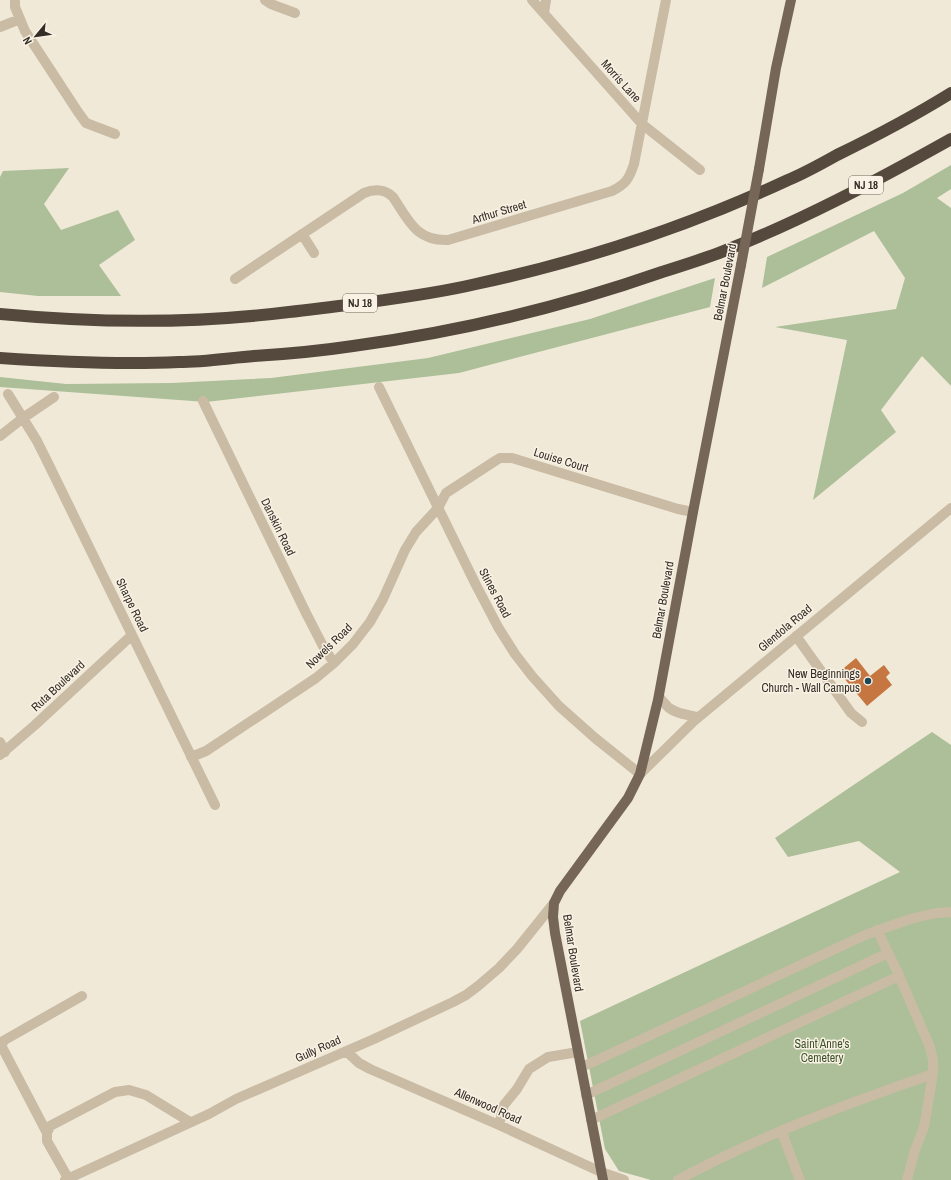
<svg xmlns="http://www.w3.org/2000/svg" width="951" height="1180" viewBox="0 0 951 1180" font-family="'Archivo Narrow',sans-serif">
  <rect width="100%" height="100%" fill="#f1e9d8"/>
  <path fill="#acbf98" d="M951,165V189L937,198L951,208V386L922,356L881,410L896,432L813,500L847,340L775,327L896,309L905,278L874,231L762,288L767,257L903,193Z
    M69,168L44,204L61,230L118,210L135,240L99,265L121,296H38L0,292V177L3,171Z
    M715,278L710,307L459,373L206,402L0,387V377L66,384L172,383L271,378L428,358L590,319Z
    M932,732L951,745V1180H651L619,1171L605,1149L580,1021L900,872L859,841L788,857L775,838Z"/>
  <path fill="#c67641" d="M856,658L870,676L884,665L890,673L886,677L892,685L867,706L839,672Z"/>
  <g fill="none" stroke-linecap="round" stroke-linejoin="round">
    <path stroke="#c9bba4" stroke-width="10" d="M15,0V7L25,31L78,112L86,123L115,134
      M265,0L271,4L295,13
      M532,0L642,124L700,170
      M544,13L546,0
      M0,27L20,19
      M302,234L314,253
      M235,279L364,193C374,189 385,189 393,197C409,221 416,241 448,240L612,191C626,184 629,179 634,164L666,0
      M379,387L476,585L498,627L515,654L532,676L559,706L595,738L640,774L694,721L951,508
      M8,394L37,441L47,461L215,805
      M203,401L306,613L324,648L334,663
      M0,436L23,418L54,397
      M796,636L851,713L862,722
      M659,697C662,700 665,704 668,707C676,714 689,715 698,717
      M0,742L5,752
      M0,755L35,725L132,635
      M191,757L206,751L316,678L334,663L353,644L370,622L383,599L405,550L416,532L438,508L446,493L495,461L500,458H512L678,509L693,512
      M877,930L897,971L930,1047L933,1060V1074L924,1127L915,1150L907,1180
      M346,1051L359,1063L370,1069L499,1125L601,1172L624,1180
      M581,1067L593,1062L865,935L910,919L936,913L951,912
      M586,1095L888,953
      M591,1120L899,976
      M499,1125L504,1105L517,1089L529,1069L548,1057L578,1052
      M782,1130L785,1141L800,1180
      M47,1133L2,1047L3,1041L82,996
      M68,1178L47,1141V1133L50,1126L115,1092L129,1090L146,1095L190,1122
      M65,1180L209,1114L236,1099L374,1039L453,1002L466,995L478,986L499,968L517,949L554,903
      M678,1180C759,1136 846,1104 933,1074"/>
    <path stroke="#766657" stroke-width="10" d="M759,169L776,68L791,0
      M603,1180L555,933L553,917L554,903L560,891L628,798L640,774L658,700L693,512L741,265"/>
    <path stroke="#55483d" stroke-width="12" d="M0,314C96,323 193,324 289,312C309,310 329,307 348,305C391,299 434,294 476,284C583,261 689,226 788,180C805,173 821,164 837,155C876,136 914,116 951,93
      M0,358C59,362 119,365 179,362C204,362 229,358 254,356C287,354 320,351 353,346C458,332 562,307 662,272C681,266 700,260 719,253C799,222 876,181 951,139"/>
    <path stroke="#766657" stroke-width="10" d="M741,265L759,169"/>
  </g>
  <circle fill="#1c4855" stroke="#f9f2e4" stroke-width="1.5" cx="868" cy="681" r="4"/>
  <g text-anchor="middle" dominant-baseline="central" stroke-width="3" stroke-linejoin="round" paint-order="stroke">
    <g fill="#f9f2e4" stroke="#6f685f" stroke-width="1">
      <rect x="849" y="176" width="34" height="18" rx="3"/>
      <rect x="343" y="294" width="34" height="18" rx="3"/>
    </g>
    <g font-size="11" font-weight="bold" fill="#342d26">
      <text x="866" y="185">NJ 18</text>
      <text x="360" y="303">NJ 18</text>
    </g>
    <g font-size="12" fill="#342d26" stroke="#f9f2e4">
      <text transform="translate(621 81) rotate(48)">Morris Lane</text>
      <text transform="translate(499 212) rotate(-17)">Arthur Street</text>
      <text transform="translate(725 282) rotate(-79)">Belmar Boulevard</text>
      <text transform="translate(561 460) rotate(17)">Louise Court</text>
      <text transform="translate(278 527) rotate(64)">Danskin Road</text>
      <text transform="translate(495 593) rotate(62)">Stines Road</text>
      <text transform="translate(663 600) rotate(-80)">Belmar Boulevard</text>
      <text transform="translate(132 605) rotate(64)">Sharpe Road</text>
      <text transform="translate(785 628) rotate(-40)">Glendola Road</text>
      <text transform="translate(329 646) rotate(-44)">Nowels Road</text>
      <text transform="translate(58 686) rotate(-43)">Ruta Boulevard</text>
      <text transform="translate(573 953) rotate(81)">Belmar Boulevard</text>
      <text transform="translate(318 1049) rotate(-24)">Gully Road</text>
      <text transform="translate(488 1106) rotate(24)">Allenwood Road</text>
    </g>
    <g font-size="12" fill="#342d26" stroke="#f9f2e4" text-anchor="end">
      <text x="860" y="674">New Beginnings<tspan x="860" dy="14">Church - Wall Campus</tspan></text>
    </g>
    <g font-size="12" fill="#3d522a" stroke="#f9f2e4">
      <text x="822" y="1044">Saint Anne's<tspan x="822" dy="14">Cemetery</tspan></text>
    </g>
  </g>
  <g transform="translate(36 36) rotate(241)" stroke="#f9f2e4" stroke-width="3" paint-order="stroke">
  <path d="M0-3L7 15L0 10L-7 15Z" fill="#342d26"/>
  <text y="-6" font-size="11" font-weight="bold" text-anchor="middle" fill="#342d26">N</text>
  </g>
</svg>
